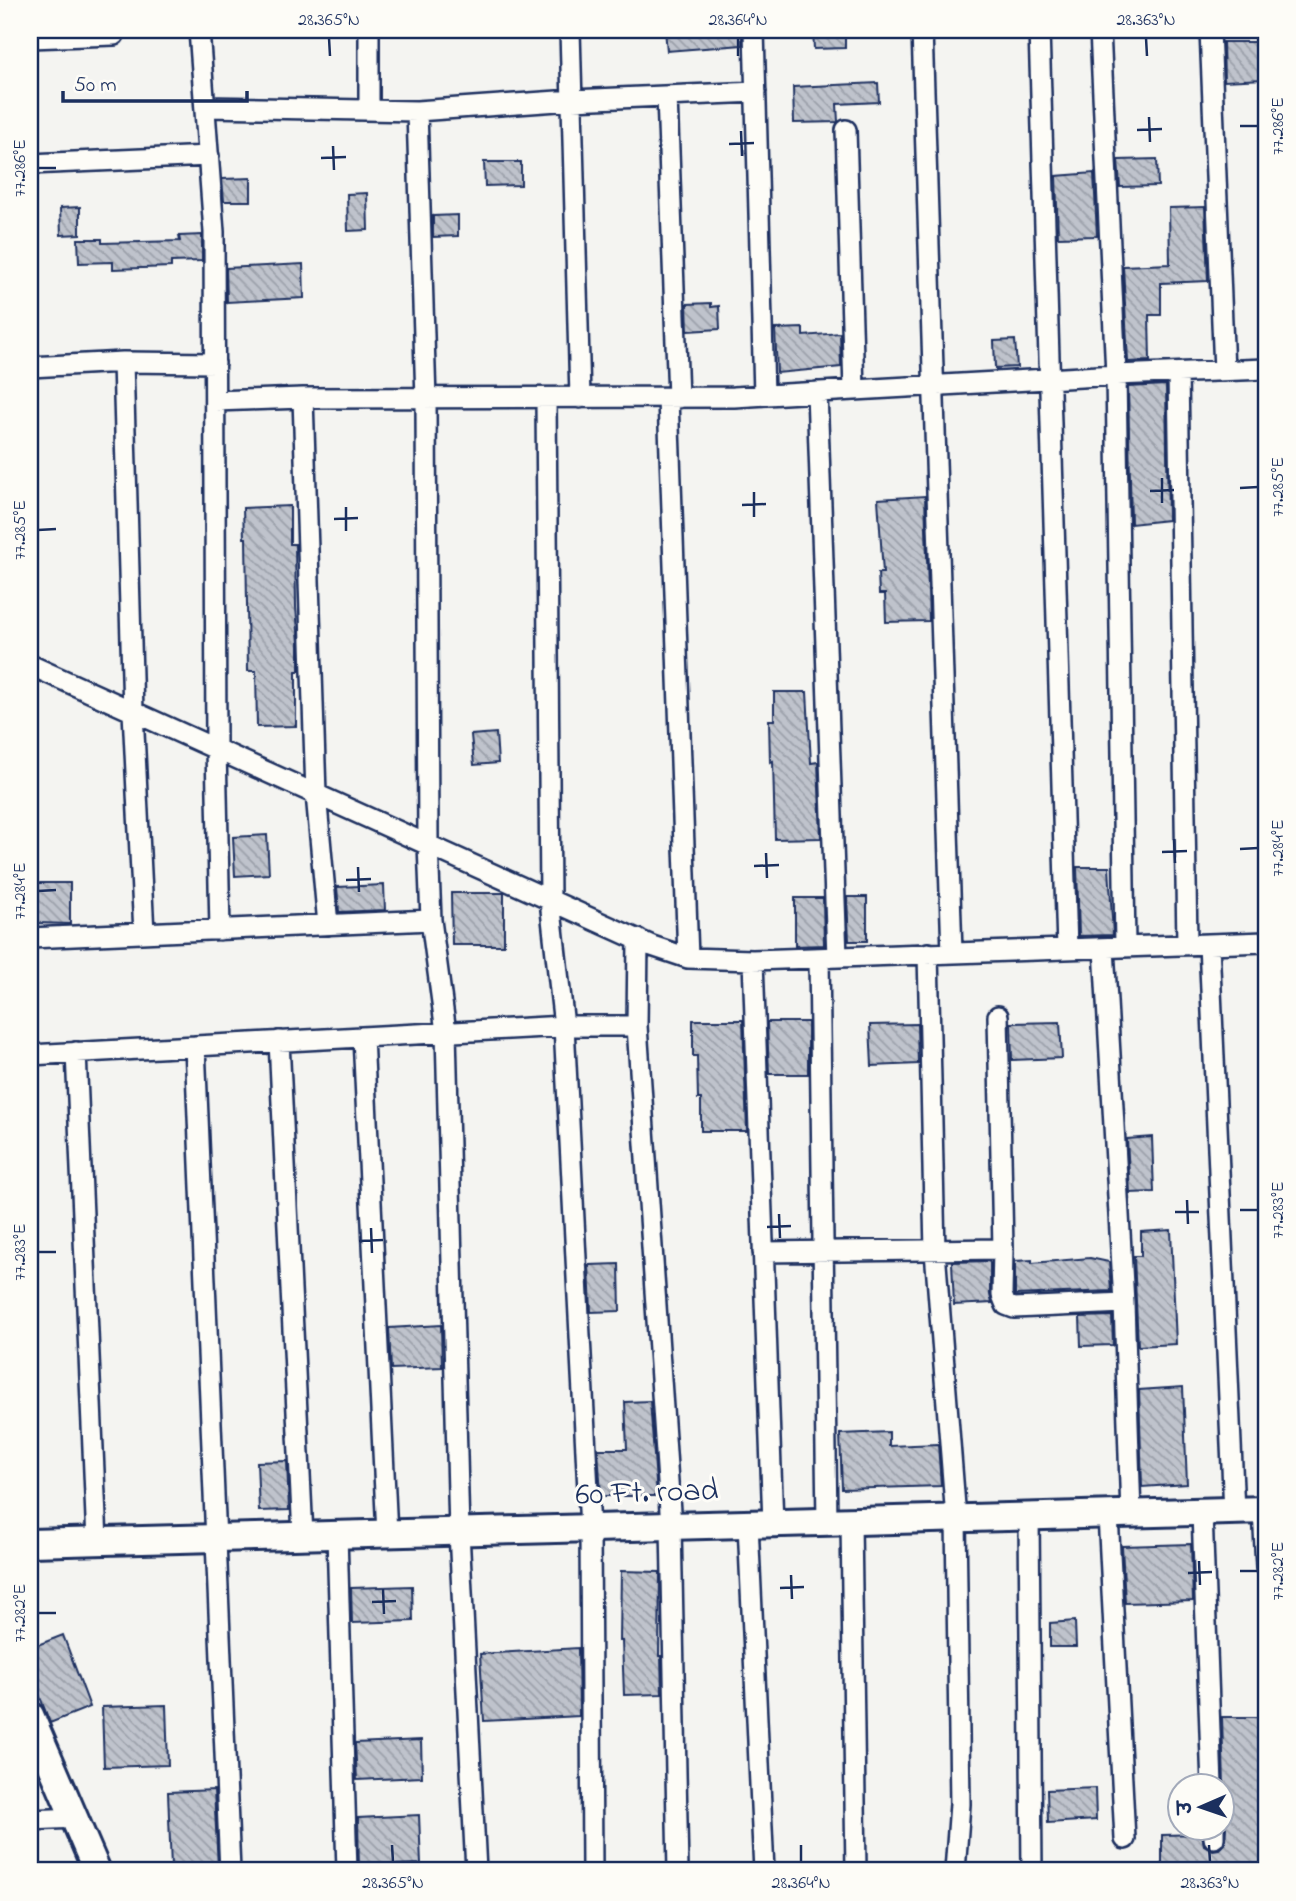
<svg xmlns="http://www.w3.org/2000/svg" width="1296" height="1901" viewBox="0 0 1296 1901" font-family="'Indie Flower','Playpen Sans Deva',sans-serif">
  <defs>
    <pattern id="building-back-hatch" width="6" height="6" patternUnits="userSpaceOnUse" patternTransform="scale(1.75)"><rect width="6" height="6" fill="#bfc3cc"/><path d="M-1 5l2 2M0 0l6 6M5-1l2 2" fill="none" stroke="#9a9fa9"/></pattern>
  </defs>
  <rect width="100%" height="100%" fill="#f4f4f1"/>
  <filter id="ink" filterUnits="userSpaceOnUse"><feTurbulence type="fractalNoise" baseFrequency=".0143" numOctaves="2"/><feDisplacementMap in="SourceGraphic" scale="14" xChannelSelector="R" yChannelSelector="G"/><feConvolveMatrix kernelMatrix="1 2 1 2 8 2 1 2 1" color-interpolation-filters="sRGB"/></filter>
  <g filter="url(#ink)">
    <path fill="url(#building-back-hatch)" stroke="#1b2f5e" stroke-width="2" d="M665,30H742V45L667,51Z
      M813,30H845V48L814,49Z
      M1223,42H1259L1264,79L1224,81Z
      M878,83L879,102L837,104L838,122L794,123L793,87Z
      M1157,159L1158,186L1120,187L1118,160Z
      M484,162H521V185L485,186Z
      M1094,173L1097,236L1058,237L1056,176Z
      M251,178V201H224L222,179Z
      M367,193L368,230L348,231L347,194Z
      M80,207V234L61,235L60,208Z
      M1205,207L1208,281L1161,283V315H1149L1150,361L1128,362L1123,266L1170,264L1169,208Z
      M458,215V236L433,237V216Z
      M202,235V261L171,262V267L113,269V262L79,263L78,239H102V243L180,241L179,236Z
      M303,264L304,298L227,302L226,268Z
      M711,303V307L719,306L720,329L688,331L687,304Z
      M803,328V336L840,333L841,367L777,373L775,329Z
      M1015,340L1017,367L995,368L994,341Z
      M1166,385L1168,520L1131,524L1128,387Z
      M925,496L929,621L886,622L885,594H879L878,573H883L878,499Z
      M290,506V544H295L296,607L299,643V671H296V726L257,727L256,671H248L246,538H244L243,508Z
      M774,692H807L811,763L818,762L821,838L775,839L773,761L770,762L769,720H774Z
      M496,733L498,763L474,765L471,735Z
      M267,835L269,874L235,876L233,837Z
      M1077,867H1109L1113,935L1079,936Z
      M37,883H70V924L36,923Z
      M384,885L385,910L339,912L337,887Z
      M451,893H504V945H452Z
      M847,897H867V941H849Z
      M795,898H823L824,945L795,946Z
      M693,1020H743L747,1131H701V1099H698L697,1056H693Z
      M767,1022H808V1074H769Z
      M1060,1022L1062,1058L1012,1060L1011,1023Z
      M917,1024L918,1064L872,1066L870,1025Z
      M1152,1137L1154,1192L1130,1193L1127,1139Z
      M1171,1230L1176,1344L1138,1346L1134,1256H1141V1232Z
      M1090,1258L1109,1262L1111,1291L1015,1295V1261L1032,1260V1263Z
      M989,1261L990,1263V1295L992,1303L954,1305L952,1262Z
      M619,1264L620,1311L591,1312L589,1265Z
      M1112,1316L1113,1345L1081,1346L1080,1317Z
      M441,1325L442,1367L391,1369L389,1328Z
      M1183,1387L1187,1484L1142,1487L1139,1390Z
      M650,1401L657,1496H601L598,1449H627L625,1402Z
      M889,1432V1446L938,1444L941,1486L842,1489L840,1434Z
      M287,1461L289,1510L259,1511L257,1462Z
      M1191,1544L1193,1601L1125,1603L1122,1546Z
      M621,1571L660,1572L659,1656H661L662,1694L624,1695L622,1641H620Z
      M412,1586L413,1621L352,1623L351,1588Z
      M1075,1621L1076,1647H1050V1623Z
      M63,1635L90,1707L50,1723L30,1671V1648Z
      M578,1648L579,1716L484,1721L480,1654Z
      M166,1705L168,1765L104,1767L102,1707Z
      M1222,1717H1265L1266,1871H1162V1835L1202,1834L1204,1845L1213,1850L1219,1849L1225,1843L1226,1828L1222,1820L1224,1786Z
      M421,1740L422,1777L357,1780L355,1743Z
      M1095,1788L1096,1820L1048,1823L1047,1790Z
      M214,1790L218,1867L171,1868L168,1792Z
      M419,1815L421,1864L396,1865V1871H359L358,1818Z"/>
    <g fill="none" stroke-linecap="round" stroke-linejoin="round">
      <g stroke="#1b2f5e" stroke-width="24">
        <path id="street" d="M199,30L214,232L216,749L220,930
          M369,30V110
          M570,30L580,398
          M754,30L764,395
          M922,30L952,953
          M1039,30L1067,949
          M1100,30L1116,375L1125,945
          M1210,30L1224,371
          M30,38L114,35
          M667,96L678,398
          M205,107L417,111L572,100L756,92
          M417,111L426,400L428,844L431,920L446,1032L459,1532L476,1871
          M846,130L854,390
          M30,164L209,156
          M123,362L133,712L144,933
          M30,367L123,362L215,363
          M1178,373L1187,944
          M817,392L837,957
          M303,398L316,794L328,925
          M668,398L688,958
          M546,399L550,901L564,1026L590,1529L592,1871
          M215,401L303,398L734,397L1116,375L1266,369
          M30,665L652,946L688,958L753,960L1266,942
          M30,938L431,920
          M1209,944L1234,1512
          M1104,948L1124,1303L1131,1515
          M928,953L935,1251L956,1519L960,1804L955,1871
          M819,958L827,1522
          M753,960L773,1524
          M998,1016L1003,1249L1002,1295L1006,1305L1014,1308L1124,1303
          M637,1026L638,939
          M363,1037L387,1534
          M279,1041L303,1536
          M195,1046L230,1871
          M76,1052L97,1542
          M30,1055L564,1026H637L671,1526L678,1871
          M763,1252L1003,1249
          M1263,1510L1266,1567
          M1202,1513L1212,1786
          M1108,1515L1125,1839
          M1029,1517L1032,1871
          M851,1522L856,1871
          M748,1524L764,1871
          M337,1535L347,1871
          M30,1820L76,1818
          M1214,1828V1838"/>
      </g>
      <g stroke="#1b2f5e" stroke-width="32">
        <path id="secondary" d="M30,1543L1266,1510
          M30,1715L97,1871"/>
      </g>
      <use href="#street" stroke="#fdfcf7" stroke-width="19"/>
      <use href="#secondary" stroke="#fdfcf7" stroke-width="26"/>
    </g>
  </g>
  <path fill="none" stroke="#1b2f5e" stroke-width="2.5" d="M329,38L330,56M738,38V56M1146,38L1147,56M1149,117L1150,142M1240,126H1258M1137,130L1162,129M741,131L742,156M729,144L754,143M333,146L334,170M321,158L346,157M38,168H56M1162,478V503M1240,488L1258,487M1150,491L1174,490M754,492V517M742,505L766,504M346,507V531M334,519L358,518M38,530L56,529M1174,839L1175,863M1240,849L1258,848M1162,852L1187,851M766,853L767,878M754,866L779,865M358,867L359,892M346,880L371,879M38,891L56,890M1187,1200L1188,1224M1240,1210H1258M1175,1212H1199M779,1214L780,1238M767,1227L791,1226M371,1228L372,1253M359,1241L383,1240M38,1252H56M1199,1561L1200,1585M1240,1571H1258M1188,1573L1212,1572M791,1575L792,1599M780,1588L804,1587M383,1589L384,1614M372,1602L396,1601M38,1613H56M392,1845L393,1862M801,1845V1862M1209,1845L1210,1862"/>
  <g text-anchor="middle" dominant-baseline="central" stroke-width="6" stroke-linejoin="round" paint-order="stroke">
    <g font-size="32" fill="#1b2f5e" stroke="#fdfcf7">
      <text transform="translate(647 1494) rotate(-2)">60 Ft. road</text>
    </g>
  </g>
  <rect width="1296" height="1901" fill="none" stroke="#fdfcf7" stroke-width="77"/>
  <g transform="translate(1201 1807) rotate(268)"><circle r="33" fill="#fdfcf7" stroke="#a3aaba" stroke-width="2"/>
  <path d="M0-5L12 26L0 18L-12 26Z" fill="#1b2f5e"/>
  <text y="-10" font-size="19" font-weight="bold" text-anchor="middle" fill="#1b2f5e">उ</text>
  </g>
  <path d="M63 91v10h184v-10" fill="none" stroke="#1b2f5e" stroke-width="3.5"/>
  <text x="74" y="91" font-size="21" fill="#1b2f5e" stroke="#fdfcf7" stroke-width="5" paint-order="stroke">50 m</text>
  <rect x="38" y="38" width="1220" height="1824" fill="none" stroke="#1b2f5e" stroke-width="2.5"/>
  <g font-size="18" text-anchor="middle" fill="#1b2f5e">
    <text x="329" y="25">28.365°N</text>
    <text x="738" y="25">28.364°N</text>
    <text x="1146" y="25">28.363°N</text>
    <text transform="translate(1277 126) rotate(-90)" y="6">77.286°E</text>
    <text transform="translate(19 168) rotate(-90)" y="6">77.286°E</text>
    <text transform="translate(1277 487) rotate(-90)" y="6">77.285°E</text>
    <text transform="translate(19 530) rotate(-90)" y="6">77.285°E</text>
    <text transform="translate(1277 848) rotate(-90)" y="6">77.284°E</text>
    <text transform="translate(19 891) rotate(-90)" y="6">77.284°E</text>
    <text transform="translate(1277 1210) rotate(-90)" y="6">77.283°E</text>
    <text transform="translate(19 1252) rotate(-90)" y="6">77.283°E</text>
    <text transform="translate(1277 1571) rotate(-90)" y="6">77.282°E</text>
    <text transform="translate(19 1613) rotate(-90)" y="6">77.282°E</text>
    <text x="393" y="1888">28.365°N</text>
    <text x="801" y="1888">28.364°N</text>
    <text x="1210" y="1888">28.363°N</text>
  </g>
</svg>
